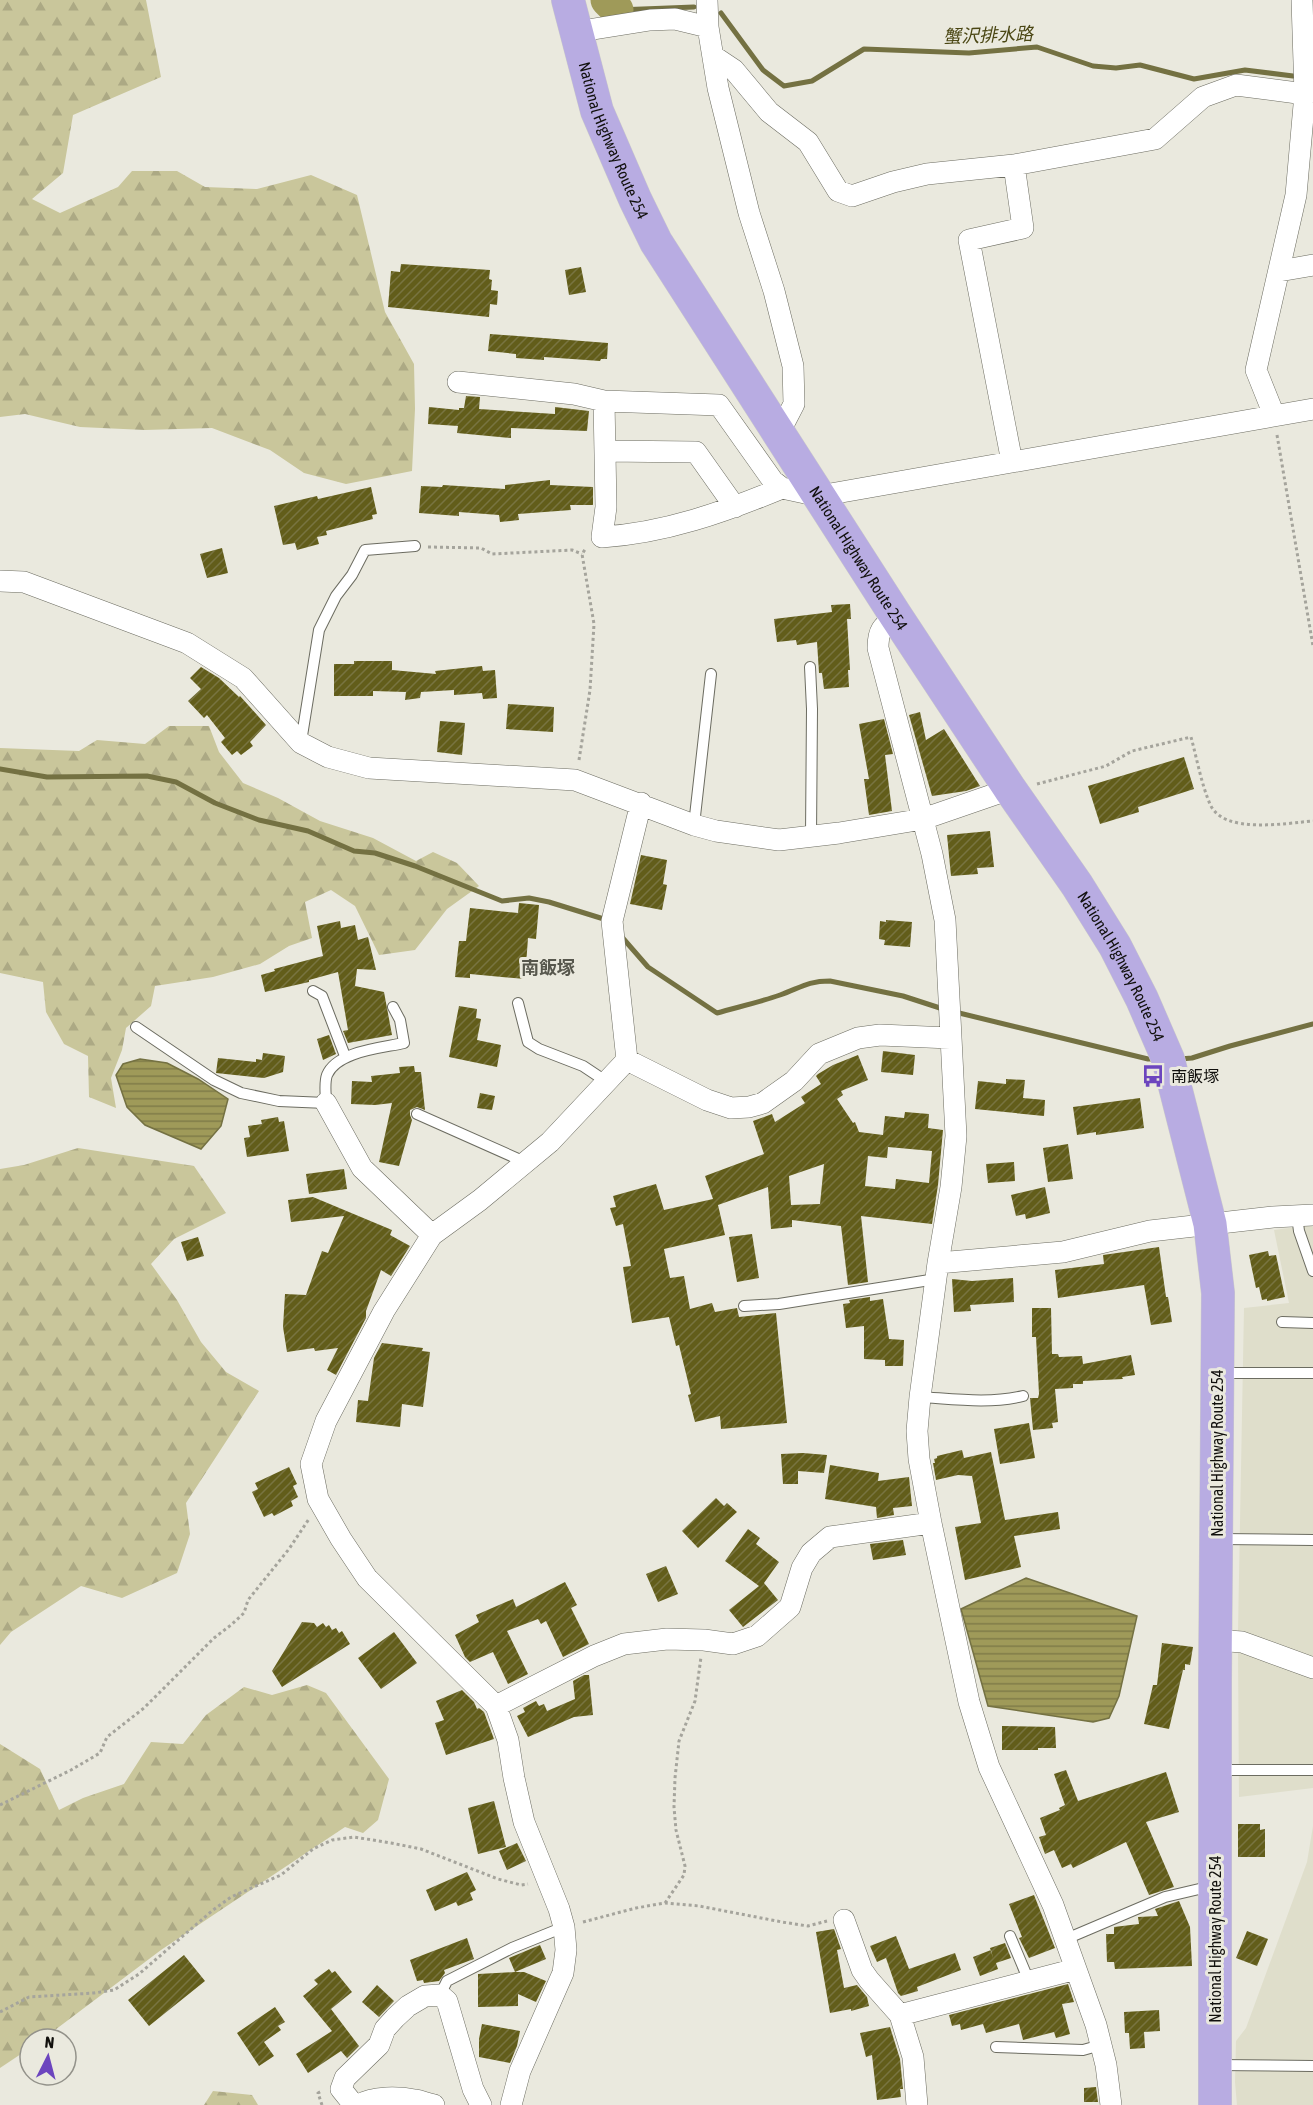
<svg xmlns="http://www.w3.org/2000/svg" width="1313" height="2105" viewBox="0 0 1313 2105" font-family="'Asap Condensed','Noto Sans JP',sans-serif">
  <defs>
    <pattern id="forest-firs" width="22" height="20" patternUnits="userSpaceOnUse" patternTransform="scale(1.5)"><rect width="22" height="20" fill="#c9c69b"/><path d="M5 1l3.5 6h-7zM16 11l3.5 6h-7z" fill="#aca984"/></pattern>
    <pattern id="water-rules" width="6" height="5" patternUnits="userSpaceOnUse" patternTransform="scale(1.5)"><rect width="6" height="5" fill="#9f9a59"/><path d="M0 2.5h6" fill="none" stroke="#807c48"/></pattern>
    <pattern id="building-hatch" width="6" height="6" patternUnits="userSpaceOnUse" patternTransform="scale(1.5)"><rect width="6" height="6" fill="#625d1a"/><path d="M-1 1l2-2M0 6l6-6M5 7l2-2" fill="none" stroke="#787441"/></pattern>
  </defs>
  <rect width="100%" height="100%" fill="#eae9de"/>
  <path fill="#dfdecb" d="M1312,1225L1313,1227V1658L1238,1631L1244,1308L1289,1303L1274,1230Z
    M1238,1650L1313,1676V1788L1239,1797Z
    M1313,1826V2105H1237L1235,2082L1236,2041L1246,2028L1307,1862Z"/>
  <path fill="url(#forest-firs)" d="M0,0H146L161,77L73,115L63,173L32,199L60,213L118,187L132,171H177L205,187L257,189L311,175L357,195L385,312L414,364L415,409L412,471L346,484L304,473L270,450L212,428L145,430L80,427L25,414L0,417Z
    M169,726H209L219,752L243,783L278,798L320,821L373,838L416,861L433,852L457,863L479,886L447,909L415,950L379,955L355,906L331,890L305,902L312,938L289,946L260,964L213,977L155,986L151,1006L126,1028L122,1050L111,1078L116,1108L89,1097L88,1056L64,1044L46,1012L43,982L0,973V748L79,751L97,740L145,744Z
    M78,1148L194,1166L226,1213L174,1239L151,1264L177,1300L201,1342L226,1372L259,1391L186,1503L190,1534L177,1573L122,1598L81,1586L11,1632L0,1645V1169L24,1165Z
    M307,1685L326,1693L389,1779L378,1820L363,1833L345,1827L161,1950L43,2039H30V2048L0,2068V1744L40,1769L59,1810L83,1798L124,1784L151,1742L183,1744L206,1715L244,1687L272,1695Z
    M213,2091L252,2095L258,2105H204Z"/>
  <path fill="url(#water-rules)" stroke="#747142" stroke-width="1.5" d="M140,1059L167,1063L198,1079L228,1099L221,1126L201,1149L145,1125L127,1107L116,1075L123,1064Z
    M1026,1578L1137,1616L1119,1696L1109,1718L1093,1722L988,1706L961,1609Z"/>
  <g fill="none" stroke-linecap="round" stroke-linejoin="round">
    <path stroke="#747142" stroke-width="5" d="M617,10L694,7
      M721,13L763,70L784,86L812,81L864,49L969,53L1037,47L1093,66L1116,68L1140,65L1194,79L1245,70L1293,76
      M0,769L47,777L147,776L176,782L215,803L259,820L308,831L354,851L375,853L415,866L502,901L529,898L549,902L607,920
      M621,936L648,967L717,1013C738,1007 760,1002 780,995C800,988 807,981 830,981L903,996L943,1009
      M955,1012L1148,1059H1156
      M1180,1059L1192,1058L1230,1046L1313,1024"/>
    <path stroke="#9f9a59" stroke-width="33" d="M607,0L617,10"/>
  </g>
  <path fill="url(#building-hatch)" fill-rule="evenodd" d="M401,264L490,270L489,279L492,280L491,290L498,291L497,305L490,304L489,317L388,307L391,271L400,272Z
    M581,267L586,292L569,295L565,270Z
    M490,334L608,343L607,359H601L600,361L544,357V360L516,358V354L488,351Z
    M466,396L480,397L479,409L555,414V407L589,411L587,431L511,428V438L457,433L458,426L428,424L429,407L459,410V408H464Z
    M550,480V485L593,487V505H570L571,510L518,514L519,520L500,522L499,515L459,512V516L419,513L421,486L442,487L443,485L505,489V485Z
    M371,487L377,514L372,515L373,519L326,531L327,535L317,537L319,544L297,550L295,543L283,545L274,506L317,496L318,499Z
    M222,548L228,573L207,578L200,554Z
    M850,604L851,619H847L850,670H848L849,687L824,689L822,673H819L817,642L797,645L796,640L777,642L774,619L832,612L831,605Z
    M354,661H392V670L436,674L435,671L482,666L483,671L495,670L497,698L483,699L482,693L454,695V690L421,692L420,698L405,700L406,692L373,691V696H334V664H354Z
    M201,667L219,678L239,697L240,696L266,725L250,742L253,746L241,755L237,751L232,755L221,742L225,738L207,715L204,718L188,701L201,689L190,678Z
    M508,704L554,707L553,732L506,729Z
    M920,712L926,740L944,729L980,786L966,791L932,796L909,715Z
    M884,719L893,754L885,755L892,811L869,815L864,779H869L859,724Z
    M440,721L465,723L462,755L437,752Z
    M1184,757L1194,789L1138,807L1139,812L1100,824L1088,786Z
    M990,831L994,867L977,868L978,874L951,876L947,835Z
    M641,855L667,860L663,884L667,885L662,910L630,904Z
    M519,903L539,905L536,939L528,938L525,979L470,974V978L455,977L459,941H466L470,908L518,913Z
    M886,920L912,922L910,947L884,945L885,940L879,939L880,921L886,922Z
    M340,921L341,928L355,925L358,940L368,937L376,970L357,969L355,986L384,992L392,1035L348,1043L343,1031L348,1030L338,972L309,980V982L265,992L261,975L275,971L274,969L323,956L317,926Z
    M459,1006L477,1009L476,1018L481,1019L477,1040L501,1045L497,1067L449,1057Z
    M329,1035L336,1054L323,1060L317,1039Z
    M883,1051L915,1055L913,1075L881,1072Z
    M263,1053L285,1056L283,1072L264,1078L216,1073L218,1058L256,1062V1059L262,1060Z
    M858,1055L868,1080L841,1091L843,1095L837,1099L853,1123L855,1122L859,1132L883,1135L885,1116L904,1118L905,1112L929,1114L928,1128L943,1130L938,1185L932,1224L861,1216L868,1282L848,1285L841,1226L792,1220V1227L771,1229L768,1187L718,1205L725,1235L664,1249L670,1278L684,1276L690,1309L712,1303L715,1312L737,1308L739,1317L776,1313L787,1423L721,1429L720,1416L695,1422L688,1395L691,1394L679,1345L676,1346L669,1317L632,1323L623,1267L631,1266L623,1224L616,1226L610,1208L616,1207L613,1196L656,1184L664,1210L713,1199L705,1176L764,1154L753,1121L772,1114L775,1122L805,1103L801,1097L821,1084L816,1076L818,1074L833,1065ZM888,1147L932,1151L929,1183L896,1179L895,1189L865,1186L868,1156L887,1158ZM824,1164L820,1204L791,1205L789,1176Z
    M414,1066L415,1072H421L425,1110L417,1107L410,1110V1115L412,1120L399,1166L379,1162L392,1103L375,1105L351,1104L352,1081L372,1082L371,1076L400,1073L399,1067Z
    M1006,1079L1025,1080L1023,1098L1045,1100L1044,1116L975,1109L978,1081L1006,1084Z
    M480,1093L495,1096L492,1110L477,1108Z
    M1140,1098L1144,1128L1096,1135V1132L1077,1135L1073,1107Z
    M278,1117L279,1122L284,1121L289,1151L247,1157L244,1138L250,1137L248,1126L262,1124L261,1120Z
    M1068,1144L1073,1179L1048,1182L1043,1148Z
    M1014,1162L1015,1181L988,1183L986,1164Z
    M344,1169L347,1189L309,1194L306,1174Z
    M1045,1187L1050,1213L1026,1219L1025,1214L1016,1216L1011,1195Z
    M313,1197L392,1230L390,1235L410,1246L391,1276L381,1270L366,1311V1318L336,1375L327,1370L338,1348L315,1351L314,1348L287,1352L283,1327L285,1294L306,1295L322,1251L328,1253L344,1216L291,1222L288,1200Z
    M752,1234L759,1278L737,1282L729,1237Z
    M198,1237L204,1256L187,1261L181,1242Z
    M1159,1247L1166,1297H1168L1172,1322L1151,1325L1144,1285L1058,1298L1055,1270L1104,1264L1103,1255Z
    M1268,1251L1269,1256L1276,1255L1285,1297L1267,1301V1299L1262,1300L1259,1287L1256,1288L1249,1255Z
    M1013,1278L1014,1302L970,1305L971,1311L954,1312L952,1279L972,1281Z
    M870,1297V1301L883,1299L889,1339L904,1340L903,1366H885V1360L864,1359V1326L846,1328L843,1304L850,1303L849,1300Z
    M1032,1308H1051L1052,1354H1058L1059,1357L1082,1356L1083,1364L1131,1355L1135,1375L1122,1377L1123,1379L1083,1381V1384H1073V1388L1055,1389L1058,1422L1052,1423L1053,1428L1033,1430L1030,1398H1038L1039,1394L1036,1337H1032Z
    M382,1343L423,1348L422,1351L430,1352L423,1407L402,1404L400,1427L356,1422L358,1400L368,1401L374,1358Z
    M1029,1423L1035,1458L1000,1464L994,1429Z
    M962,1450L964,1458L991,1452L1005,1520L1058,1512L1060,1529L1014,1536L1021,1567L965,1580L955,1527L981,1523L972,1476L958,1475L936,1480L933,1463H935L934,1459L937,1458V1456Z
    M803,1453L827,1455L824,1473L798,1471V1484H783L781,1454Z
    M830,1465L879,1473L878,1481L909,1477L912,1506L893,1508L894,1515L877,1518L876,1507L825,1499Z
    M289,1467L297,1484L293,1486L298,1497L291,1501L293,1506L274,1516L272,1513L264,1517L252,1492L258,1489L255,1483Z
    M716,1498L724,1506L727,1503L737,1512L698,1548L682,1531Z
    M748,1529L760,1538L756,1544L779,1562L764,1583L778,1600L743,1627L729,1610L759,1586L725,1561Z
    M903,1540L906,1555L873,1560L870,1544Z
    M666,1566L678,1594L658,1602L646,1574Z
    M565,1582L577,1605L571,1608L589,1644L563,1657L546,1621L541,1624L538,1619L507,1631L528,1674L508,1684L493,1652L470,1662L465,1657L455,1635L479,1622L476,1615L513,1599L516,1607Z
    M302,1622L314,1623L317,1627L323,1623L326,1627L329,1625L332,1630L336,1628L339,1633L342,1631L350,1644L282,1687L272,1671Z
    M394,1632L417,1663L381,1689L358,1658Z
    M1162,1643L1193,1647L1190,1665L1185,1664V1670H1183L1169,1729L1144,1724L1153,1685H1157Z
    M584,1675H589L593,1715L574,1717L528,1737L517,1716L525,1712L523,1708L536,1701L539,1706L544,1704L547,1711L575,1699L573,1681Z
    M462,1690L474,1702L477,1709L479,1708L484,1712L494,1739L446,1755L435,1723L444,1720L436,1701Z
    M1002,1726L1055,1727L1056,1748H1038V1750H1002Z
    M1066,1770L1078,1801L1166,1772L1179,1812L1146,1822L1174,1887L1149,1895L1126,1842L1073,1868L1071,1864L1062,1868L1054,1850L1045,1854L1039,1837L1046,1835L1040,1818L1060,1810L1059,1808L1065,1805L1054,1774Z
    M494,1801L506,1847L478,1854L468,1808Z
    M1238,1824H1260V1830L1265,1829V1857H1238Z
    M517,1843L526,1861L507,1870L499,1851Z
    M467,1872L476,1890L470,1893L473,1900L458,1906L456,1902L435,1911L426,1890Z
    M1034,1895L1055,1948L1029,1958L1019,1938L1022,1937L1009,1904Z
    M1179,1901L1190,1927L1192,1966L1115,1969L1114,1962H1107L1106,1934H1114V1927L1139,1924L1138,1917L1158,1916L1155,1909Z
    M834,1929L841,1949L837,1950L844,1988L857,1985L867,1997L869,2006L851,2011V2009L830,2013L816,1932Z
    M1247,1931L1268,1939L1257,1966L1236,1958Z
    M896,1936L909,1969L955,1953L961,1970L917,1987L918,1991L901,1996L898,1993L886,1958L877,1962L870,1946Z
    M467,1938L474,1959L444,1970L445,1973L439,1981L424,1983L423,1980L417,1981L410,1960Z
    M1005,1943L1011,1958L996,1963L998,1969L980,1976L973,1957L991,1950L993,1958L990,1948Z
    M540,1945L546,1959L515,1972H524L546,1981L536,2002L518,1994V2006L478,2007V1974L515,1972L509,1958Z
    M184,1955L205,1981L149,2026L128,2000Z
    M329,1969L332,1973L335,1971L352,1992L331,2009L359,2046L347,2058L341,2051L308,2073L296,2054L332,2031L303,1996L318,1984L314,1980Z
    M1068,1984L1074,2002L1062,2004L1070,2034L1056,2038L1054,2032L1023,2040L1019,2024L986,2033L983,2024L961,2030L960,2024L952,2026L949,2015Z
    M377,1985L394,2001L379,2017L362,2002Z
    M275,2007L285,2022L278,2026L281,2030L264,2042L274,2056L259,2066L237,2033Z
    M1159,2010L1160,2031L1144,2032L1145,2048L1130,2049L1129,2033H1125L1124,2012Z
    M482,2024L520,2031L517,2046L510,2063L479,2057V2039Z
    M890,2027L900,2059L903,2089H900L901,2097L877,2100L872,2055L866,2057L860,2033Z
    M1096,2087L1098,2102H1084V2088Z"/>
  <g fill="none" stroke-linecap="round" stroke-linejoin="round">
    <g stroke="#6c6c61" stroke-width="12">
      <path id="service" d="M810,667L812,709L811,836
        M301,742L319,630L336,596L352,575L365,550L415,546
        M694,825L711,674
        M313,991L322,996L345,1056
        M518,1003L528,1042L539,1049L583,1066L607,1082
        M136,1027L214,1080L241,1093L279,1101L326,1103C326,1094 324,1083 327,1075C337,1051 382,1048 404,1043L400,1020L393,1007
        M417,1114L525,1162
        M1297,1216L1299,1231L1313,1271
        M744,1306L779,1304L936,1279
        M1282,1322L1313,1323
        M1221,1373H1313
        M920,1397C954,1399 989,1404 1023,1396
        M1220,1539L1313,1540
        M1218,1770H1313
        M1010,1936L1029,1981
        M1066,1939L1165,1897L1212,1886
        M440,1995L447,1981L512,1948L564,1927
        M996,2047L1083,2050L1101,2045
        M1218,2065L1313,2066"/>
    </g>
    <g stroke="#6c6c61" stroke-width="22">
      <path id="minor" d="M707,0L708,27L718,88L749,213L774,291L793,366L794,404L779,433
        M575,32L650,20L675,19L708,27
        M713,56L734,70L769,112L808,142L838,191L852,196L893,182L927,174L1014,165L1155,139L1203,97L1236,85L1305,94L1313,91
        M1279,271L1313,265
        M458,382L574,394L604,401L719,405L773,481L782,488L819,496L1313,409
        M604,401L606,507L602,537C665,533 724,512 782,488
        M1274,415L1256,370L1296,195L1305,94L1302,0
        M605,451L696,452L735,507
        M1012,462L969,240L1023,228L1014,165
        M0,581L24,582L187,643L243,678L301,743L328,757L369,768L575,780L694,825L716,831L779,840L839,833L923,819L1010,789
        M896,616C882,627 878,630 878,648L932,854L945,920L949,998L956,1136L951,1187L938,1263L920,1397L917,1431L919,1459L931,1523L969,1702L989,1767L1053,1905L1096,2025L1106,2065L1111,2105
        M627,1060L707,1100L731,1108L749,1107L763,1103L794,1081L819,1054L858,1038L880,1035L950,1038
        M326,1103L362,1168L432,1235
        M938,1263L1063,1252L1150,1231L1273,1217L1313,1215
        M1215,1640L1242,1642L1313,1668
        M496,1706L594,1656L624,1644L667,1639L704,1640L733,1644L757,1636L790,1607L802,1568L811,1553L830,1537L931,1523
        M844,1920L862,1970L869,1980L900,2015L913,2057L917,2105
        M900,2015L1076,1969
        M354,2105L341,2089L345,2078L379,2045L385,2029L395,2018L408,2006L425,1996L440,1995L447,2001L473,2089L481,2105
        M359,2105C373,2096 399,2097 415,2100C422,2101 427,2104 434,2105
        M511,2105L520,2071L563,1973L566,1950L564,1927L559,1909L524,1822L514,1778L508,1740L496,1706L367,1578L341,1539L318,1499L311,1464L326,1421L384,1311L432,1235L480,1200L550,1142L627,1060L612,921L641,803"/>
    </g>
    <g stroke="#cbcaca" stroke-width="34">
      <g id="trunk">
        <path id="s1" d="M568,0L597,111L635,199L656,242L896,616L1010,789L1077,885L1115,946L1142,999L1168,1059L1210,1224L1218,1293L1215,1682V2105"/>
      </g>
    </g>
    <path stroke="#a5a49c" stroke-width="3" stroke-dasharray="3 3" stroke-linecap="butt" d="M1277,435L1313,646
      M428,547L481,548L492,554L572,550L582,554
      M579,760L590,690L594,624L582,554L586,548
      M1037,784L1106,766L1132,751L1191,737C1197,759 1201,783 1210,804C1223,835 1286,823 1313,821
      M0,1805L71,1770L100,1753L107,1737L144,1708L214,1638L231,1625L244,1613L248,1600L289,1549L309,1519
      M665,1903L684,1875L685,1866L676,1830L674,1807L675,1778L679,1741L695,1701L701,1657
      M583,1922L636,1908L665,1903L699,1906L782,1922L808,1926L827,1921
      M0,2012L29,1997L94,1993L114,1990L139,1974L213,1910L231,1897L281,1875L313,1849L332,1840L354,1837L391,1843L421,1849L498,1879L521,1885L528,1884
      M322,2105L318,2093L322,2091"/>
    <use href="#service" stroke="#fff" stroke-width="10"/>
    <use href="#minor" stroke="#fff" stroke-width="21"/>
    <use href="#trunk" stroke="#b8ace2" stroke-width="33"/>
  </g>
  <defs>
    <g id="bus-bare" transform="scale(1.8)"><path d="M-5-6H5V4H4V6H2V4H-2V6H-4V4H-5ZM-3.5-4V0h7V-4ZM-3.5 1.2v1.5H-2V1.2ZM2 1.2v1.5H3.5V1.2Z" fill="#6c45be" stroke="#eae9de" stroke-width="2.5" paint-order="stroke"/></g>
  </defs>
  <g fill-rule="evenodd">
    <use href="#bus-bare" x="1153" y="1076"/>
  </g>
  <g text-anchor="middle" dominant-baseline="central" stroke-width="6" stroke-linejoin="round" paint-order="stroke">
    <g font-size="16" fill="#11100d" stroke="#eae9de">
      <text stroke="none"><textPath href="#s1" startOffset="148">National Highway Route 254</textPath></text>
      <text stroke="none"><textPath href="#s1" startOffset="634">National Highway Route 254</textPath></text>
      <text stroke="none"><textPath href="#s1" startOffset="1120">National Highway Route 254</textPath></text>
      <text transform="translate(1217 1453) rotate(-90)">National Highway Route 254</text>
      <text transform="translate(1215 1939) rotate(-90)">National Highway Route 254</text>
    </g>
    <g font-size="16" fill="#11100d" stroke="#eae9de" text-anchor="start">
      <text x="1171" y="1076">南飯塚</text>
    </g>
    <g font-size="18" font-style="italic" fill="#4a4613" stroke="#eae9de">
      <text transform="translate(988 35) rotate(-2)">蟹沢排水路</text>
    </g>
    <g font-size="18" font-weight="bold" fill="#57574d" stroke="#eae9de">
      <text x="548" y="967">南飯塚</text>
    </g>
  </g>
  <g transform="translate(48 2057) rotate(6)"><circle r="28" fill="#eae9de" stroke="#93928a" stroke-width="1.5"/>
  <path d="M0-4.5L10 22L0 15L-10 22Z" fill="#6c45be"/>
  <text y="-9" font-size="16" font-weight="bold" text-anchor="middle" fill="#11100d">N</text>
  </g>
</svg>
